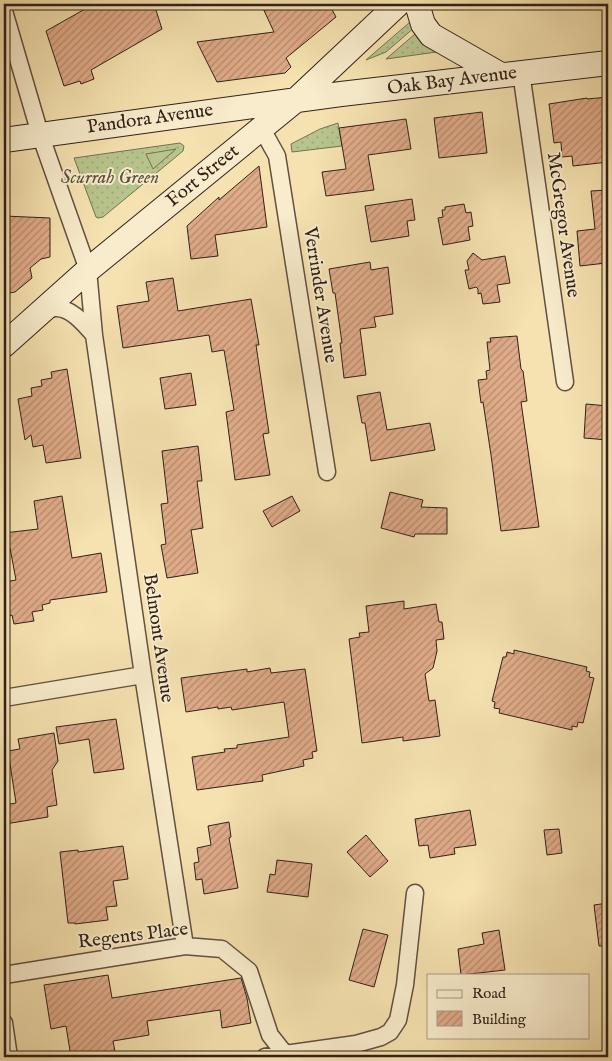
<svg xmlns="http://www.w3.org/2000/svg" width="612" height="1061" viewBox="0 0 612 1061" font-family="'IM FELL English',serif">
  <defs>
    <pattern id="grass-dots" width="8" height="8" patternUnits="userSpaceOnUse" patternTransform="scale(1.25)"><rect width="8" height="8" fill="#b8c48d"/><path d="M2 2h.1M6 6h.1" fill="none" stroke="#9fa879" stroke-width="1.8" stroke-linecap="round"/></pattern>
    <pattern id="building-hatch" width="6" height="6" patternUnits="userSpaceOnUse" patternTransform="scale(1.25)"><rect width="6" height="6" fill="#e0ab89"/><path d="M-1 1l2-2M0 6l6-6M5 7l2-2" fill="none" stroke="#b68b6f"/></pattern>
  </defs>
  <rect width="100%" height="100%" fill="#f5e2b0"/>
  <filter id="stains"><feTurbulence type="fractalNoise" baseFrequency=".004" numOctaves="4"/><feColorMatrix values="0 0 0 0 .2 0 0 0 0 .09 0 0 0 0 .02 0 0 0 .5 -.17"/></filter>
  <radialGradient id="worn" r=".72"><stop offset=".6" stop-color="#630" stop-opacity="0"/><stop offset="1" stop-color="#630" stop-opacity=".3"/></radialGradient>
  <path fill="url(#grass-dots)" stroke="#747254" d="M410,22L415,27L386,52L366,60Z
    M415,34H417L444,51L386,59Z
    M338,123L342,146L292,152L291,144L320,129Z
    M180,143L184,146L183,151L103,217L98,218L96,217L74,158Z"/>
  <path fill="#b8c48d" stroke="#747254" d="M176,149L153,169L146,154Z"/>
  <path fill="url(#building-hatch)" stroke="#31201b" d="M94,4H154L162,29L91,70L94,79L81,84L80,81L64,86L46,31Z
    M261,4H329L336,17L286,58L291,67L285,73L217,82L197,42L274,32Z
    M608,97V162L573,166L572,156L562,157L561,142L554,143L549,104L587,98V99Z
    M482,112L487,153L439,158L434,118Z
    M406,119L411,149L368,155L374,190L326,196L322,172L346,169L339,128Z
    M259,166L267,227L215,235L218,256L191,259L187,226L219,197V200Z
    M608,190V259H606V263L580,266L577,231L595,229L591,191Z
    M412,199L415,220L407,221L409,236L371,242L365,206Z
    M464,204L466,213L471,212L473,226L468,227L470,240L443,245L438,218L443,217L442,210H445V207Z
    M4,216L50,218V257L41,259L30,268L32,278L15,292L4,294Z
    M473,253L482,260L505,256L510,283L497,285L500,302L483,304L481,293L478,294V289L476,287L469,289L465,270H469L467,261Z
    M370,262L371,270L388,267L393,314L374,317L376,327L360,329L366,375L344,378L340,343H342L335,293H333L329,269Z
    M173,278L178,311L251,299L259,345H256L269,433L263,434L270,475L235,480L226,412L234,410L224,350L212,352L209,335L123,348L117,306L149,301L146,282Z
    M517,336L521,369L523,371L527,401L521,402L539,527L501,531L491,455L483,402L481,403L478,380L487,379L486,371L490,370L487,342H491L490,338Z
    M67,369L81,458L46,463L43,445L33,447L31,435L25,440L18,399L32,396L31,388L42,386L41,380L52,378L51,372Z
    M191,373L196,405L165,409L160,378Z
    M380,392L387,430L430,423L435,450L371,461L365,423H362L357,396Z
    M586,404L608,406V440L584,438Z
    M198,446L202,481H197L203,528L191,530L198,573L167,578L161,545L166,544L161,504L168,503L162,451Z
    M390,492L423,500L421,507L447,508V534H415L414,537L381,528Z
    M62,496L72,558L101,553L107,592L50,600V603L42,605L43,610L32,612L34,621L14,624L12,615L4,617V582L16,580L10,548L4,549V533L38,529L34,501Z
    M292,496L300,511L272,527L263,511Z
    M404,601V609L436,604L439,622H442L444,639L436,640L437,651L433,668L425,674L429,701L435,700L440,736L403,741V737L362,743L349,639L360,637L359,633L369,632L366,606Z
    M514,650L587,667L586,671L590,672L589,677L594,678L583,723L578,722L577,727L572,726V730L499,713L500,709L494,708L495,702L492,701L503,657H506L507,652L514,654Z
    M270,668L271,673L305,669L317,751L312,752L313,758L303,760L304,766L262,775L263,781L197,790L192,757L225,752L224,749L237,748V745L289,737L284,702L232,710L231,707L218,709V707L186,712L181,678L247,669V672Z
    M116,719L124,769L94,773L89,739L59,744L56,727Z
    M54,733L58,761L52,770L57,805L47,807L48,817L5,824L4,805L16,803L8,751L20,749L18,739Z
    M470,810L476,845L454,848L455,854L430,858L428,845L419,846L415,819Z
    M229,822L231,837L229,838L238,888L204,894L202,879L196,880L194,863L199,862L197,848L211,845L208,826Z
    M559,829L562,853L547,855L544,830Z
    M366,835L388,861L370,877L347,852Z
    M123,846L128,879L113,881L117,906L106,907L108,920L75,924V923H68L60,852L78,850V852Z
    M277,860L312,864L308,897L267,892L270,874L275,875Z
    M608,903V946H599L594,905Z
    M363,929L388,935L374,987L349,980Z
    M499,930L505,970L461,975L458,949L484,944L482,933Z
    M108,975L112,998L241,978L247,998L251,1023L222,1028L220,1010L147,1021L149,1035L113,1041L116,1057H71L66,1026L51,1029L44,985Z"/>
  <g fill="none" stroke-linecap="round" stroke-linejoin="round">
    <g stroke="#625040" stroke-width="19">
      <path id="minor" d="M4,11L40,134L88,270L94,335L143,675L185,946
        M521,72L565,382
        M262,129L277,156L327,472
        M40,313C45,311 51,308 56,308C72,308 85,325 94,335
        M4,698L143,675
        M4,975L185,946L222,949L249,971L270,1035L285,1054L356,1044L381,1037L390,1032L398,1020L405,985L415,893
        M4,1023L9,1057
        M265,1057L285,1054"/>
    </g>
    <g stroke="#31201b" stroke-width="26">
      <path id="secondary" d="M417,4L423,24L431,35L501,75
        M4,140L341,94L608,63
        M4,345L88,270L296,100L398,4"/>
    </g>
    <use href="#minor" stroke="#f8eccc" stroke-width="16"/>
    <use href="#secondary" stroke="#f8eccc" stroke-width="24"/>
  </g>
  <g text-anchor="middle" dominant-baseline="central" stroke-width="4" stroke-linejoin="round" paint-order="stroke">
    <g font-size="19" fill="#31201b" stroke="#f8eccc">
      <text transform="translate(452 81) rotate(-7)">Oak Bay Avenue</text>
      <text transform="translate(150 119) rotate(-8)">Pandora Avenue</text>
      <text transform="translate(203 176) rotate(-39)">Fort Street</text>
      <text transform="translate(563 225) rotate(82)">McGregor Avenue</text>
      <text transform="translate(320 295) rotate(81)">Verrinder Avenue</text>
      <text transform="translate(158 638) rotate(82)">Belmont Avenue</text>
      <text transform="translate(133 936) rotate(-7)">Regents Place</text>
    </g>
    <g font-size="19" font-style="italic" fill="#5a513d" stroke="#f8eccc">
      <text x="110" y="178">Scurrah Green</text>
    </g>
  </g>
  <rect width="612" height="1061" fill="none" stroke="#f5e2b0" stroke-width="20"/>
  <rect x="5" y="5" width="602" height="1051" fill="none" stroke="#31201b" stroke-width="2.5"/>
  <rect x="10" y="10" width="592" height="1041" fill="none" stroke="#31201b"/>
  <rect x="427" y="974" width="162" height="65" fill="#f8eccc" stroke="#a89a85"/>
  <rect x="437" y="990" width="25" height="8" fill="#f8eccc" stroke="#a89a85"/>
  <text x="472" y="998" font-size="15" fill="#31201b">Road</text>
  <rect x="437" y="1011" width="25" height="15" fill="url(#building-hatch)" stroke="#a89a85"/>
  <text x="472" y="1024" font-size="15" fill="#31201b">Building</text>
  <rect width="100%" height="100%" filter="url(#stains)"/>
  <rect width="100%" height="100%" fill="url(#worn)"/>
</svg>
